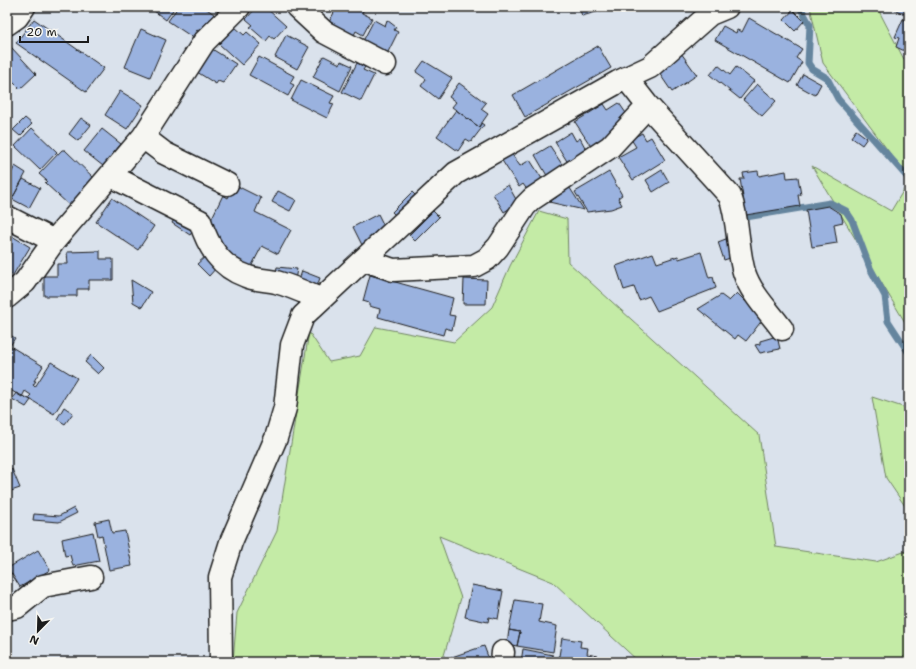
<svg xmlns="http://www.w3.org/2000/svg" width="916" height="669" viewBox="0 0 916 669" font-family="'Shantell Sans',sans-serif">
  <rect width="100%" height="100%" fill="#dae2ec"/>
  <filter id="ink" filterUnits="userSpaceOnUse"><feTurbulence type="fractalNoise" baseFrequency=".025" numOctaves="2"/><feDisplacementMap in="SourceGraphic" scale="8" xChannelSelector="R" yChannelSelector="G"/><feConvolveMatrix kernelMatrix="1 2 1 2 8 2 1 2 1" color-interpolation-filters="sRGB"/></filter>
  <g filter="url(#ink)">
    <path fill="#c4eba6" stroke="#708461" d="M810,7H880V13L909,69V179L823,63Z
      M812,166L891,211L909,181V329Z
      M539,211L567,219L568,262L759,435L776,547L876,562L909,550V662H639L553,582L439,536L461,598L442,662H233L237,613L277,531L309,332L329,362L360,356L376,327L454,342L492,307L510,266Z
      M872,397L909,409V512L886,478Z"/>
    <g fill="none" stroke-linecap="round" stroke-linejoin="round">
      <path stroke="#65859e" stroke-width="7" d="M800,7L810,25L808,63L812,69L827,78L838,99L909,179
        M746,217L830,203L846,211L852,220L870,268L885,296L888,321L909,353"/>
    </g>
    <path fill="#9ab2df" stroke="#1c1c1c" d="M149,7H175L166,20Z
      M178,7H204L214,14L201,33L197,30L192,37L168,21Z
      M257,7H265L286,26L274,39L270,36L266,41L250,27L253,25L246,19Z
      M337,7H361L364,9L362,13L372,18L363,35L356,31L354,35L329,22Z
      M579,7H602L603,10L582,16Z
      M890,7H909V8L906,15Z
      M793,10L804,21L795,31L784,20Z
      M749,18L802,49L796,58L802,62L790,83L715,40L723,26L736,33L737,30L742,32Z
      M34,19L104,68L86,92L16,43Z
      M903,19L909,22V53L896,47L899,38L895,37Z
      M374,20L385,26L387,20L396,27L394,30L398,32L387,54L363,41Z
      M235,27L244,35L247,32L261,44L242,65L219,44Z
      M141,29L166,40L150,77L125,67Z
      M286,35L309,47L297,69L275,57Z
      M598,46L611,68L525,117L513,95Z
      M11,47L36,74L20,89L7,76V50Z
      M212,49L236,64L223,83L218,81L216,84L197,72Z
      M681,53L697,75L672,92L657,70Z
      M324,56L340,64L341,61L352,66L340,91L313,77Z
      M259,57L294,76L290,83L294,85L288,96L249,75Z
      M424,61L452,78L438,99L421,86L426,79L416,72Z
      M357,63L365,67L363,70L374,75L361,101L342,92Z
      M718,65L730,75L736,67L754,81L740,99L710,75Z
      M803,74L821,84L815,95L797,85Z
      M301,80L334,96L330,103L334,104L327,118L291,100Z
      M459,83L486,103L481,109L488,114L479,127L452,107L456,102L449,97Z
      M757,84L776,101L762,116L743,100Z
      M7,86H12L9,103H7Z
      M120,91L143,105L127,129L105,115Z
      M619,103L630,119L594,151L575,122L604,104L608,110Z
      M456,110L479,127L481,123L484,125L471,142L466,139L458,151L437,136Z
      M25,118L32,124L20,136L13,130Z
      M81,118L91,125L78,141L69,134Z
      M32,128L57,152L40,170L15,146Z
      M102,129L121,144L103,166L84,151Z
      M856,130L867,138L862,145L851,137Z
      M571,132L576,141L580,138L587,151L570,166L555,142Z
      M642,133L646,140L651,137L665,160L633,180L618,157L636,147L631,139Z
      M550,146L565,169L549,179L535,155Z
      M62,150H65L96,180L70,206L45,183L47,181L39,174Z
      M511,153L520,166L530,160L546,185L531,195L523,184L519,187L501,159Z
      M15,166L26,173L13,197L7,193V181Z
      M662,170L669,182L653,192L646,180Z
      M758,171L759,176L786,171L787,178L798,177L801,195H798L800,206L746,215L740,179H744L743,173Z
      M609,172L622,195L618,198L622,205L611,209L587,212L575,192Z
      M23,179L40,188L29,208L12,199Z
      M566,182L584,210L549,202L557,197L553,191Z
      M235,185L261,198L255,212L291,230L278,254L262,246L250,269L222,255L208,226L223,195L228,198Z
      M508,185L518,203L504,212L493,194Z
      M278,191L296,200L290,211L272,202Z
      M412,192L417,197L397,217L392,212Z
      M112,198L154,226L138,250L96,222Z
      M828,206L841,214L843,222L834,224L837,243L812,247L806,210Z
      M433,211L439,217L415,241L409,235Z
      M378,214L384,226L377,237L362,245L353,227Z
      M176,216L195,228L190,235L172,223Z
      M7,233L30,247L13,275L7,272Z
      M731,237L736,256L724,260L718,242Z
      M100,251V259H113V280H89V289H77V296H44V276H57V264H68L67,252Z
      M701,252L709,278L713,277L716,288L657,311L649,296L639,300L634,287L624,290L616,266L653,253L657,263L678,256L679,259Z
      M206,256L217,267L209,276L197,264Z
      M277,267L297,269L295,280L275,277Z
      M302,271L320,278L316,289L298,283Z
      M370,275L453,298L449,315L455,316L452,330L445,328L443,335L378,317L380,309L369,306V303L363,301Z
      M464,279L487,280L486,304H463Z
      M131,280L151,292L142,307L133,302Z
      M737,293L763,319L746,341L738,335L735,339L698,309L721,295L729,301Z
      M7,333L15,338L10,346L43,366L34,381H36L33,385L35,387L51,362L77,378L54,414L28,398L31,395L25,391L22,397L7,388Z
      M777,336L780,349L760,353L755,345L760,344V341Z
      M91,355L104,368L98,374L85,362Z
      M16,393L31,400L26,407L12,399Z
      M64,407L73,413L65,424L57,419Z
      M12,469L20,488L8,492L7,470Z
      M74,508L77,513L59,522L33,520L34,514L59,516Z
      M109,519L112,533L125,531L132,566L109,570L102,535L98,536L95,522Z
      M93,532L99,561L73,566L70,555L65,556L62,539Z
      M38,550L50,570L20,587L8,568Z
      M472,585L503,591L498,619L489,617L488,622L465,617Z
      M515,600L542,604L539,622L557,626L553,652L517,646L520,632L509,630Z
      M509,630L520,632L517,646L507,644Z
      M562,638L581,641L580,647L588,648L587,654L598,656L597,662H558Z
      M484,646L490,662H447L446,659Z
      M523,649L553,655L552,662H521Z"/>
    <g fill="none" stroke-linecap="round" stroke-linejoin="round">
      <g stroke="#1c1c1c" stroke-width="25">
        <path id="minor" d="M297,7L324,32L385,64
          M7,24L17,17L24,7
          M626,78L648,106L730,196C739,221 737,248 744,272C751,294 769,311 782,329
          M143,137L164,153L227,184
          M113,173L121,181L200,221C208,246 220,267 246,276C255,280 266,280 276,282C291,286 306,293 320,299
          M7,217L54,241
          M365,260L393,270L474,266L487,259L498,247L525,206L532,199L610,147L648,106
          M7,297L25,282L54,241L143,137L204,42L239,7
          M7,609L17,607L43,586L91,577
          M221,662L220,577L231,542L276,438L285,408L292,345L303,316L456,173L618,82L650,67L710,14L727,7
          M502,662L503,652"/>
      </g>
      <use href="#minor" stroke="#f6f6f2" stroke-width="22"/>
    </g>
  </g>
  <rect width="916" height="669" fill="none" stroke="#f6f6f2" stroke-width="24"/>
  <rect x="12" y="12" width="892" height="645" fill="none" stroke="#1c1c1c" stroke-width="1.5" filter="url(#ink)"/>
  <g transform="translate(38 631) rotate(203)" stroke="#f6f6f2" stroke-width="3" paint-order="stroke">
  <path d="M0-3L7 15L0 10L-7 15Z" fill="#1c1c1c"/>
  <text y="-6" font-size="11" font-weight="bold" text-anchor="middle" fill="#1c1c1c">N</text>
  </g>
  <path d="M20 36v6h68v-6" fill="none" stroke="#1c1c1c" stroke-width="2"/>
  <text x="26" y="36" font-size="12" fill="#1c1c1c" stroke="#f6f6f2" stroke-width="3" paint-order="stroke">20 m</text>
</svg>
